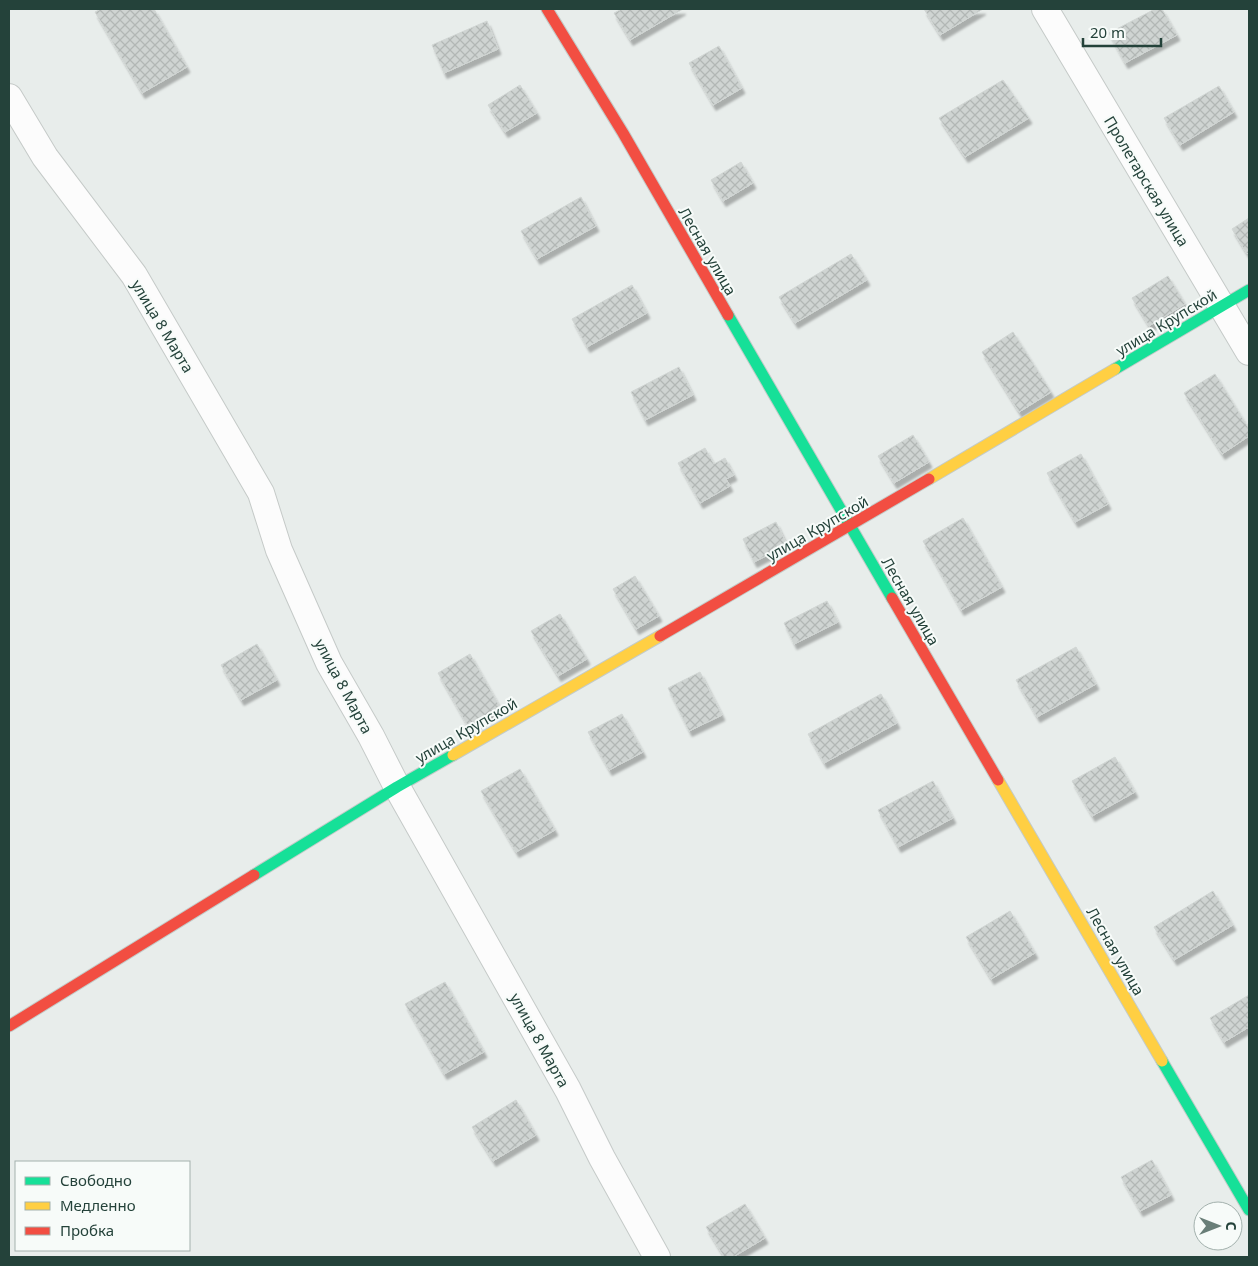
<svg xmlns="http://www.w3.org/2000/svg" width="1258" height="1266" viewBox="0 0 1258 1266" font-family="'Noto Sans',sans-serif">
  <defs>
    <pattern id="building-cross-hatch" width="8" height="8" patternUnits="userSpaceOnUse" patternTransform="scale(1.25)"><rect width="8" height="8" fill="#cfd4d2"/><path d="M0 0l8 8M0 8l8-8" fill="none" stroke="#b2b7b5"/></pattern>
    <filter id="shadow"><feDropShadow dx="3" dy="5.5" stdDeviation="1" flood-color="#0004"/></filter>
  </defs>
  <rect width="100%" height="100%" fill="#e8edeb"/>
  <path fill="url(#building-cross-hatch)" stroke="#d1d6d4" filter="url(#shadow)" d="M101,9H154L187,67L142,93L95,12Z
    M622,9H683L630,40L614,13Z
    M924,9H983L940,35Z
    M1155,9H1162L1177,35L1125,63L1109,33Z
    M487,21L498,49L444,73L432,45Z
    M719,46L742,88L713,105L689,63Z
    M1003,80L1029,118L965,157L939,118Z
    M520,85L537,113L505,132L488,105Z
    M1219,86L1234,112L1180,145L1164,118Z
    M741,162L753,183L723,201L711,180Z
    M581,197L596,226L537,259L521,231Z
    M1249,218V252L1247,254L1232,229Z
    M851,254L867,280L795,323L779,297Z
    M1168,276L1185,304L1149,326L1132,298Z
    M632,285L647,313L587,347L572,319Z
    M1013,332L1051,392L1019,412L982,352Z
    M679,367L693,395L645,420L631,392Z
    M1215,374L1249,429V436L1222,454L1184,393Z
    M913,435L929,462L894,483L878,456Z
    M705,448L714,464L725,458L734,475L726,479L730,486L700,503L678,463Z
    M1081,454L1108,504L1075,522L1047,473Z
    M963,518L1002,587L961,610L923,541Z
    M776,522L787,545L754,562L743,539Z
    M635,576L659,616L636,629L613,589Z
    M827,601L838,622L794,644L784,623Z
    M560,614L587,659L558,676L531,631Z
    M257,644L277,680L241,700L221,665Z
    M1076,647L1096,684L1037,717L1016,680Z
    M470,654L501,709L469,728L438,673Z
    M700,672L722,715L689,731L668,688Z
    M881,694L897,723L824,763L808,734Z
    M622,714L643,752L609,770L588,732Z
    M1115,757L1135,792L1092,816L1072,781Z
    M520,769L555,830L516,852L481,791Z
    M933,781L953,818L898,847L878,810Z
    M1213,891L1233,925L1174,960L1154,927Z
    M1010,911L1035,953L991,979L966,937Z
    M445,982L484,1052L444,1074L405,1004Z
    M1249,995V1027L1224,1042L1210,1018Z
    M516,1100L536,1135L493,1161L472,1127Z
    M1152,1160L1171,1195L1140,1211L1121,1177Z
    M745,1204L765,1238L733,1257H724L706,1227Z"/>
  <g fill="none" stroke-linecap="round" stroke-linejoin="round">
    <g stroke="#c5cac8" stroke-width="28">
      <path id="street" d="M1045,9L1249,352
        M9,97L45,157L134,275L261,493L279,550L329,663L371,736L397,787L568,1090L602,1158L657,1257"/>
    </g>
    <g stroke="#c3cbc8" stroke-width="13">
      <path id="fast" d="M728,315L892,598
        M1115,369L1249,290
        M254,875L397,787L453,755
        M1162,1061L1249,1210"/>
    </g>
    <g stroke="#c3cbc8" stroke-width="13">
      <path id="slow" d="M929,479L1115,369
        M453,755L660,636
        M998,780L1162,1061"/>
    </g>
    <g stroke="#c3cbc8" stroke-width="13">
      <path id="jam" d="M547,9L623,133L728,315
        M892,598L998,780
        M660,636L929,479
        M9,1026L254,875"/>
    </g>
    <use href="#street" stroke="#fcfcfc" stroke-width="26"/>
    <use href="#fast" stroke="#16e098" stroke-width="11"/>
    <use href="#slow" stroke="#ffcf43" stroke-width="11"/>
    <use href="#jam" stroke="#f24e42" stroke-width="11"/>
  </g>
  <g text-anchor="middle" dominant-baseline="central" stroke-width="4" stroke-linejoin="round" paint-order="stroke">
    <g font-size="15" fill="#24423a" stroke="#f7fbf9">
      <text transform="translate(1147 181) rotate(59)">Пролетарская улица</text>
      <text transform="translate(708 251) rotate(60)">Лесная улица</text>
      <text transform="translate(1166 322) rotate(-31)">улица Крупской</text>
      <text transform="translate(163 326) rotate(59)">улица 8 Марта</text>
      <text transform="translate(817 528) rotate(-30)">улица Крупской</text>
      <text transform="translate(911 601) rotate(60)">Лесная улица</text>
      <text transform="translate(344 686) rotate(62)">улица 8 Марта</text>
      <text transform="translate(466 730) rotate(-30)">улица Крупской</text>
      <text transform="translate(1116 951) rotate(60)">Лесная улица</text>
      <text transform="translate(540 1040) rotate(61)">улица 8 Марта</text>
    </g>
  </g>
  <rect width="1258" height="1266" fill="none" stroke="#24423a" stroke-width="20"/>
  <rect x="15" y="1161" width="175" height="90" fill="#f7fbf9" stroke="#a3b1ad"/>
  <rect x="25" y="1177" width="25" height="8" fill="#16e098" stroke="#a3b1ad"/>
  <text x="60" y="1186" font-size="15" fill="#24423a">Свободно</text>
  <rect x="25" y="1202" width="25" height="8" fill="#ffcf43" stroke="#a3b1ad"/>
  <text x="60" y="1211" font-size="15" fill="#24423a">Медленно</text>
  <rect x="25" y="1227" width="25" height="8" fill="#f24e42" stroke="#a3b1ad"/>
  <text x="60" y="1236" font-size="15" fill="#24423a">Пробка</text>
  <g transform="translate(1218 1226) rotate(90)"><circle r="24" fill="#f7fbf9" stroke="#a3b1ad"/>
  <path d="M0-4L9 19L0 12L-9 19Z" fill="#697e78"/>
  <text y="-8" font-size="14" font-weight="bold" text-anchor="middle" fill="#24423a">С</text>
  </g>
  <path d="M1083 38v8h78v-8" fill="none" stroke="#24423a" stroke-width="2.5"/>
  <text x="1090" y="38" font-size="15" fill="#24423a" stroke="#f7fbf9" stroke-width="4" paint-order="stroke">20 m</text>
</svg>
